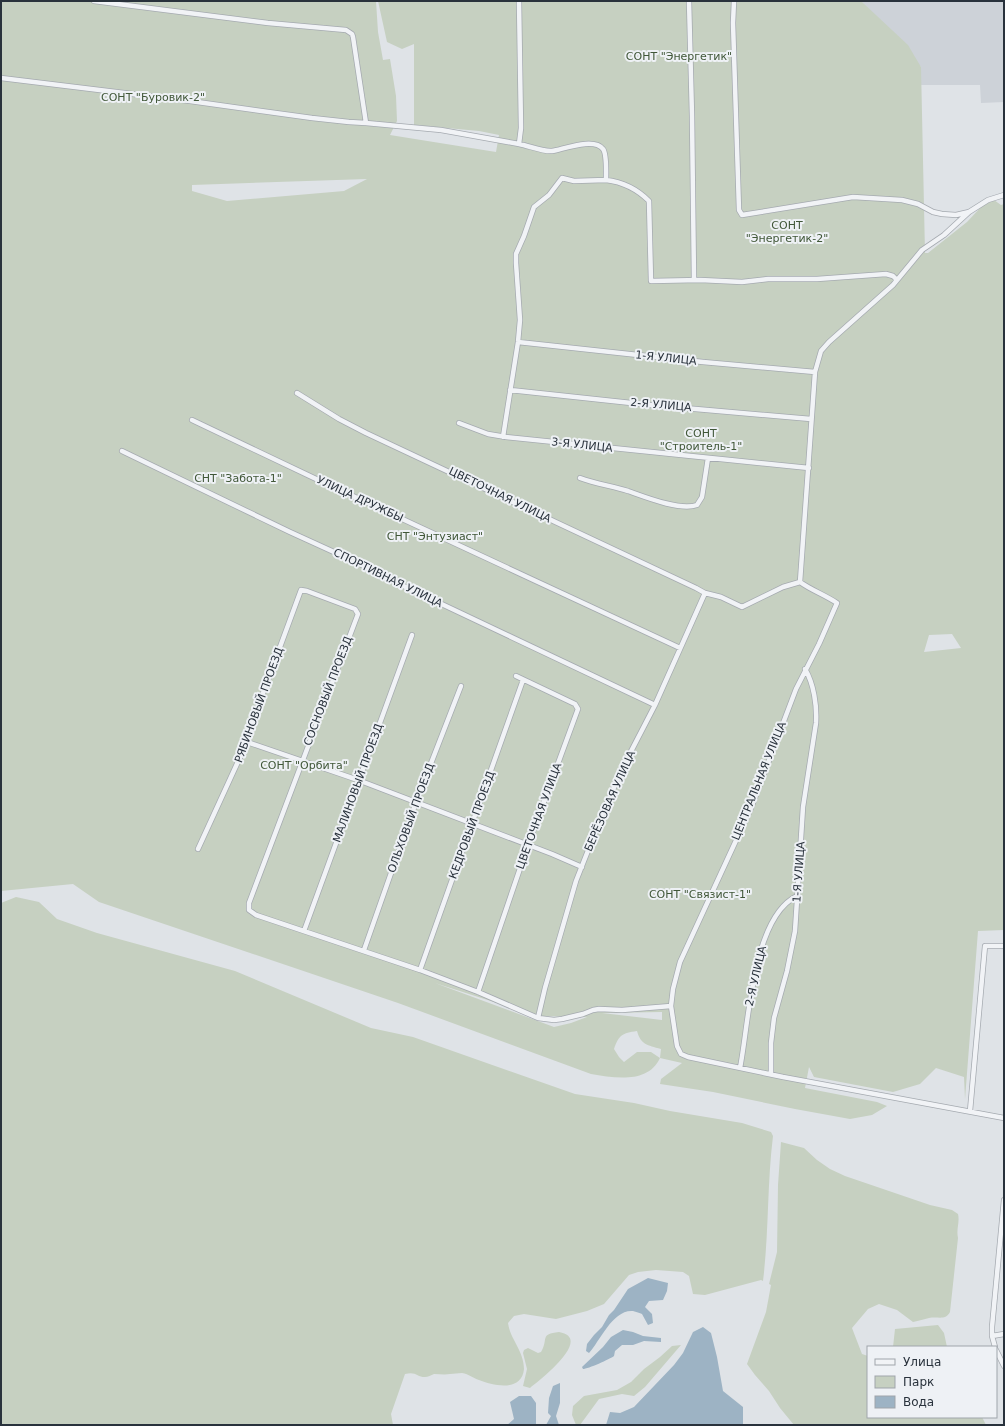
<svg xmlns="http://www.w3.org/2000/svg" width="1005" height="1426" viewBox="0 0 1005 1426" font-family="'DejaVu Sans',sans-serif">
  <rect width="100%" height="100%" fill="#dfe3e7"/>
  <path fill="#cdd2d8" d="M861,1H1004V102L981,103L980,85H921V67Z"/>
  <path fill="#c6d0c1" fill-rule="evenodd" d="M1,1H376L378,32L383,60L390,59L396,96L397,121L390,135L496,152L499,135L479,131L414,125V44L402,49L387,42L378,1H861L908,45L921,67L925,253H928L967,222L982,206L994,200L1001,205L1004,204V930L978,931L965,1099L964,1077L936,1068L920,1084L893,1092L814,1077L809,1067L805,1088L877,1102L887,1106L872,1115L850,1119L795,1109L713,1092L660,1084L661,1079L682,1063L660,1058C648,1084 615,1078 591,1074L398,1003L99,902L73,884L1,891ZM367,179L344,191L227,201L192,191V185ZM952,634L961,648L924,652L929,635ZM435,983L537,1016L587,1017L571,1023L554,1027ZM662,1012V1020L602,1013ZM637,1031C641,1045 647,1045 661,1049L660,1058L651,1052H637L624,1062L619,1057L614,1049C619,1035 622,1033 637,1031Z
    M16,897L39,902L57,919L97,933L235,971L371,1028L413,1037L575,1094L634,1103L670,1111L742,1123L771,1132L773,1136C767,1184 769,1233 763,1281L761,1280L705,1295L693,1294L689,1276L683,1272L656,1270L638,1272L629,1275L604,1304L587,1311L556,1319L524,1314L514,1316L508,1323C510,1339 524,1351 524,1369C522,1392 494,1386 479,1380C473,1378 469,1374 462,1373C458,1373 454,1374 450,1374C445,1375 439,1374 434,1374C431,1375 428,1377 425,1377C417,1377 416,1371 405,1374L391,1414L393,1425H1V903Z
    M781,1142L804,1148L817,1160L830,1169L845,1176L930,1205L952,1210L958,1214C960,1222 956,1229 958,1238L950,1312C945,1321 938,1316 929,1318C924,1319 919,1321 913,1322L897,1310L879,1304L868,1309L852,1328L862,1354L868,1356V1417H982L986,1425H794L780,1408L769,1391L755,1375L747,1364L766,1312L771,1285L769,1284L777,1252L778,1185Z
    M938,1325L944,1333L947,1347H893L895,1329Z
    M559,1332C594,1338 540,1380 530,1388L523,1386L527,1369L523,1353L524,1350L528,1348L538,1353L541,1352C549,1339 539,1334 559,1332Z
    M681,1345L645,1387L634,1396L622,1394L599,1399L580,1425H576L572,1415L573,1406L584,1396L617,1390L631,1382L644,1369L660,1357L672,1346Z"/>
  <path fill="#9db3c4" d="M648,1278L668,1283L667,1291L663,1300L649,1301L645,1307L652,1314L653,1323L648,1325L642,1314C640,1313 636,1312 633,1311C613,1309 600,1341 589,1353L586,1351L587,1344L594,1335L602,1327L609,1315L614,1310L628,1289Z
    M703,1327L711,1333L717,1357L723,1391L743,1407V1425H606L610,1412L620,1413L634,1407L674,1365L683,1353L693,1332Z
    M623,1330L633,1332L643,1336L661,1338V1342L644,1341L633,1345H622L615,1351L614,1356C610,1359 588,1369 583,1369L582,1367L603,1347L611,1337Z
    M560,1383V1403L556,1416L559,1425H546L551,1416L548,1413L549,1398L553,1386Z
    M519,1396H531L536,1403V1425H507L514,1419L510,1402Z"/>
  <g fill="none" stroke-linecap="round" stroke-linejoin="round">
    <g stroke="#a5aab0" stroke-width="6">
      <path id="minor" d="M94,1L268,23L346,30L352,34L353,37L366,123L441,130L519,144L521,128L519,1
        M689,1L692,116L694,280
        M734,1L733,23L739,210L742,215L853,197L902,200L918,204L933,212L942,214L956,215L969,212L988,200L1004,195
        M1,78L190,101L312,118L349,122L366,123
        M519,144C529,146 544,152 552,151C564,149 594,137 603,149C607,154 606,173 606,180C623,182 637,189 649,201L651,281L700,280L742,282L768,279H817L886,274L893,276L897,280
        M969,212L944,235L922,250L893,285L829,342L821,351L815,372L800,582C811,590 825,595 837,603L819,644L796,689L751,808L680,962L673,989L671,1006L677,1046L681,1054L688,1057L783,1077L1004,1118
        M518,342L703,362L815,372
        M510,390L650,405L811,419
        M297,393L339,419L366,433L696,588L705,593L721,597L742,607L783,587L800,582
        M192,420L314,478L680,648
        M459,423L488,434L506,437L809,468
        M503,437L518,342L520,320L516,263V254L524,236L534,207L549,195L562,178L574,181L606,180
        M122,451L290,532L358,563L393,581L655,705
        M580,478C596,484 612,486 628,491C645,497 680,511 697,505L702,497L708,458
        M247,742L358,780L552,854L582,867
        M198,849L247,742L252,723L301,590L307,591L355,609L358,614L249,903V910L256,915L420,970L478,992L538,1018L554,1020L562,1019L583,1014L593,1010L599,1009L622,1010L671,1006
        M304,931L412,635
        M364,950L416,802L461,686
        M420,970L523,680
        M478,992L528,845L578,709L575,704L516,676
        M538,1018L545,988L576,881L606,805L625,763L655,705L705,593
        M740,1068C749,1024 752,917 797,896
        M771,1074V1043L774,1018L787,971L795,931L803,807L816,723C817,706 814,684 805,669
        M970,1111L985,946H1004
        M992,1336L1004,1334
        M995,1347L992,1336V1327L1004,1200
        M996,1350L1004,1366"/>
    </g>
    <use href="#minor" stroke="#f1f3f6" stroke-width="4.5"/>
  </g>
  <g text-anchor="middle" dominant-baseline="central" stroke-width="4" stroke-linejoin="round" paint-order="stroke">
    <g font-size="11" fill="#405738" stroke="#eef1f5">
      <text x="679" y="56">СОНТ "Энергетик"</text>
      <text x="153" y="97">СОНТ "Буровик-2"</text>
      <text x="787" y="225">СОНТ<tspan x="787" dy="13">"Энергетик-2"</tspan></text>
      <text x="701" y="433">СОНТ<tspan x="701" dy="13">"Строитель-1"</tspan></text>
      <text x="238" y="478">СНТ "Забота-1"</text>
      <text x="435" y="536">СНТ "Энтузиаст"</text>
      <text x="304" y="765">СОНТ "Орбита"</text>
      <text x="700" y="894">СОНТ "Связист-1"</text>
    </g>
    <g font-size="11" fill="#29323c" stroke="#eef1f5">
      <text transform="translate(666 358) rotate(6)">1-Я УЛИЦА</text>
      <text transform="translate(661 405) rotate(5)">2-Я УЛИЦА</text>
      <text transform="translate(582 445) rotate(6)">3-Я УЛИЦА</text>
      <text transform="translate(500 495) rotate(26)">ЦВЕТОЧНАЯ УЛИЦА</text>
      <text transform="translate(360 499) rotate(25)">УЛИЦА ДРУЖБЫ</text>
      <text transform="translate(388 578) rotate(26)">СПОРТИВНАЯ УЛИЦА</text>
      <text transform="translate(328 691) rotate(-69)">СОСНОВЫЙ ПРОЕЗД</text>
      <text transform="translate(259 705) rotate(-70)">РЯБИНОВЫЙ ПРОЕЗД</text>
      <text transform="translate(759 781) rotate(-68)">ЦЕНТРАЛЬНАЯ УЛИЦА</text>
      <text transform="translate(358 783) rotate(-70)">МАЛИНОВЫЙ ПРОЕЗД</text>
      <text transform="translate(610 801) rotate(-66)">БЕРЁЗОВАЯ УЛИЦА</text>
      <text transform="translate(539 816) rotate(-70)">ЦВЕТОЧНАЯ УЛИЦА</text>
      <text transform="translate(411 818) rotate(-70)">ОЛЬХОВЫЙ ПРОЕЗД</text>
      <text transform="translate(472 825) rotate(-70)">КЕДРОВЫЙ ПРОЕЗД</text>
      <text transform="translate(799 872) rotate(-86)">1-Я УЛИЦА</text>
      <text transform="translate(756 976) rotate(-77)">2-Я УЛИЦА</text>
    </g>
  </g>
  <rect width="1005" height="1426" fill="none" stroke="#29323c" stroke-width="4"/>
  <rect x="867" y="1346" width="130" height="72" fill="#eef1f5" stroke="#9fa5ab"/>
  <rect x="875" y="1359" width="20" height="6" fill="#f1f3f6" stroke="#9fa5ab"/>
  <text x="903" y="1366" font-size="12" fill="#29323c">Улица</text>
  <rect x="875" y="1376" width="20" height="12" fill="#c6d0c1" stroke="#9fa5ab"/>
  <text x="903" y="1386" font-size="12" fill="#29323c">Парк</text>
  <rect x="875" y="1396" width="20" height="12" fill="#9db3c4" stroke="#9fa5ab"/>
  <text x="903" y="1406" font-size="12" fill="#29323c">Вода</text>
</svg>
